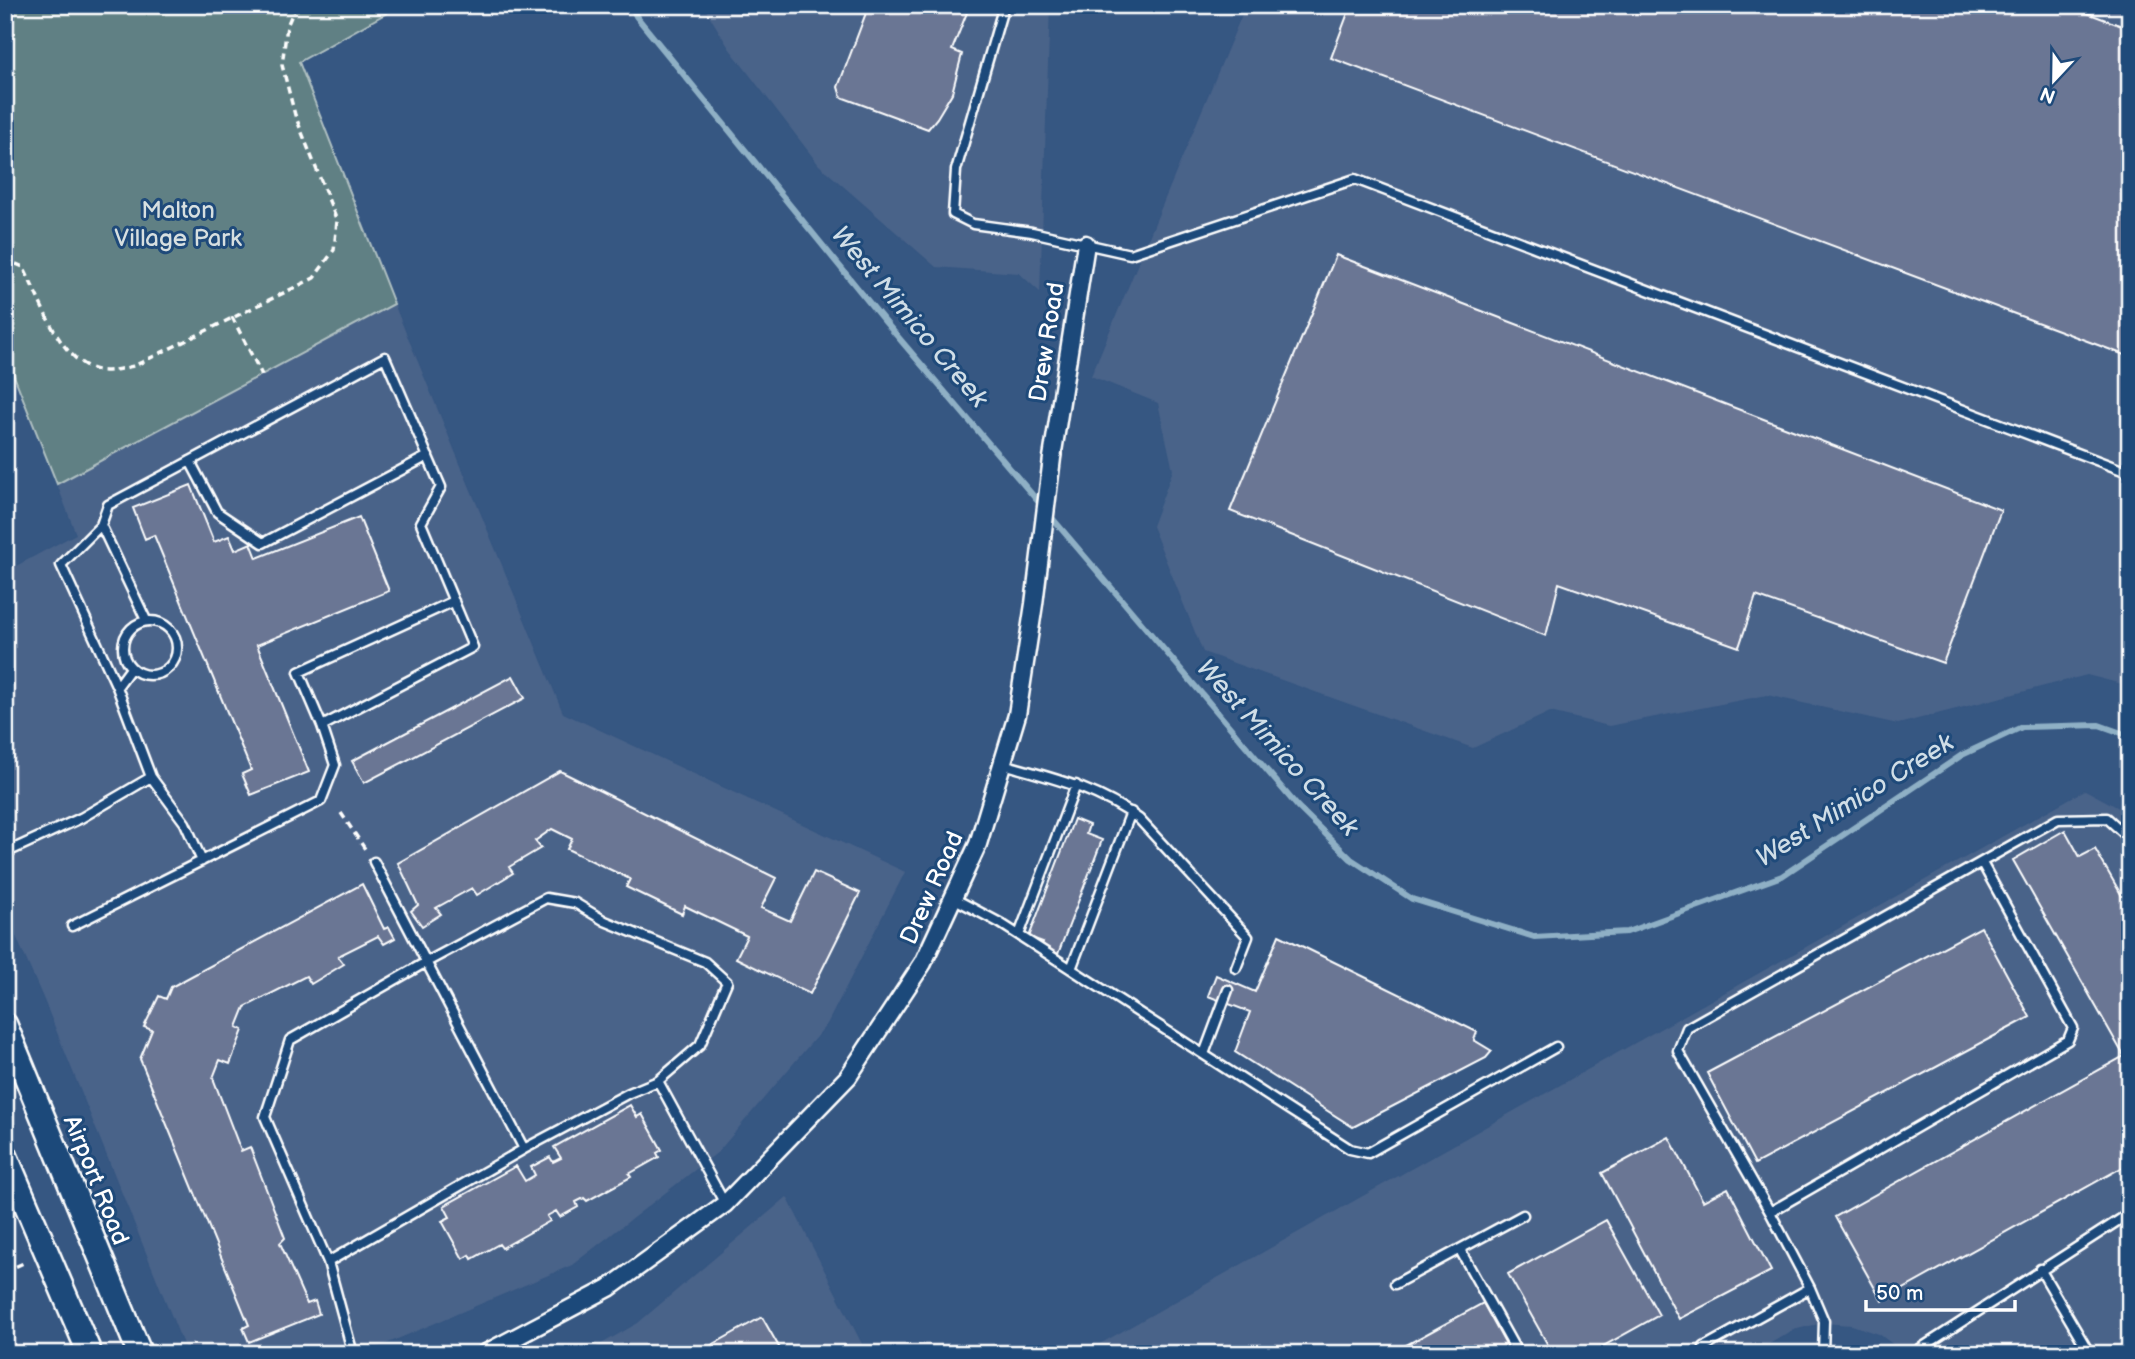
<svg xmlns="http://www.w3.org/2000/svg" width="2135" height="1359" viewBox="0 0 2135 1359" font-family="'Balsamiq Sans',sans-serif">
  <rect width="100%" height="100%" fill="#365782"/>
  <filter id="ink" filterUnits="userSpaceOnUse"><feTurbulence type="fractalNoise" baseFrequency=".0143" numOctaves="2"/><feDisplacementMap in="SourceGraphic" scale="14" xChannelSelector="R" yChannelSelector="G"/><feConvolveMatrix kernelMatrix="1 2 1 2 8 2 1 2 1" color-interpolation-filters="sRGB"/></filter>
  <g filter="url(#ink)">
    <path fill="#4a6389" d="M703,5H1050L1040,292L1019,273L936,267L819,165L729,48Z
      M1246,5H2130V686L2087,675L1898,724L1767,695L1609,726L1550,712L1473,748L1203,652L1152,526L1173,470L1158,403L1091,376Z
      M394,304L563,713L905,872L827,1024L718,1152L572,1265L362,1354H187L44,1000L5,911V572L76,534L57,484Z
      M2085,790L2130,814V1354H1906L1879,1334L1852,1325L1822,1323L1793,1330L1752,1354H1082Z
      M787,1197L867,1354H584L638,1323Z"/>
    <path fill="#608084" stroke="#b0c0c2" stroke-width="2" d="M5,5H401L299,62L394,304L57,484L5,353Z"/>
    <g fill="none" stroke-linecap="round" stroke-linejoin="round">
      <path stroke="#8fb0c5" stroke-width="6" d="M631,5L636,16L881,317L1298,807L1351,859L1412,899L1534,937L1627,932L1782,876L1962,755L2022,727L2099,725L2130,736"/>
    </g>
    <path fill="#6b7694" stroke="#fff" stroke-width="2" d="M869,5H970L952,50L962,54L952,93L937,118L928,129L841,97L838,87Z
      M1351,5H2066L2130,29V357L1331,58Z
      M1336,255L2001,510L1943,663L1756,596L1739,647L1559,583L1546,636L1230,511Z
      M191,485L214,542L229,536L235,550L251,543L257,558L359,517L389,591L257,645L309,772L251,795L242,774L251,770L154,535L145,539L133,508Z
      M513,676L525,698L364,783L352,761Z
      M560,771L776,878L761,908L790,921L814,872L860,893L810,994L736,958L747,936L685,906L682,914L626,887L630,879L567,849L572,839L552,829L535,841L541,848L509,867L513,873L477,895L472,888L436,908L441,914L422,926L411,911L418,905L398,863Z
      M1074,819L1089,825L1086,834L1102,840L1056,959L1039,952L1043,942L1029,937Z
      M2065,830L2080,857L2095,849L2130,910V1163L1882,1301L1835,1217L2124,1056L2013,860Z
      M362,884L384,929L389,927L395,938L384,944L378,936L338,956L344,964L311,984L306,976L245,1007L237,1027L243,1030L230,1064L220,1060L213,1078L241,1151L250,1147L285,1238L280,1243L307,1304L315,1301L319,1314L249,1342L243,1328L249,1325L140,1059L152,1030L144,1027L159,996L166,999L171,987Z
      M1981,927L2030,1017L1755,1164L1707,1073Z
      M1279,935L1477,1032L1474,1040L1492,1051L1486,1058L1353,1127L1235,1052L1250,1012L1208,996L1216,975L1255,992Z
      M630,1105L637,1117L642,1114L662,1150L657,1153L659,1157L629,1174L631,1177L587,1201L584,1198L576,1202L578,1207L560,1217L556,1211L547,1216L550,1221L502,1248L499,1244L472,1259L470,1255L463,1259L442,1221L450,1217L444,1206L516,1166L525,1181L535,1175L531,1167L550,1157L553,1162L561,1158L554,1147Z
      M1669,1137L1703,1201L1728,1188L1771,1271L1679,1319L1602,1173Z
      M1606,1220L1659,1315L1589,1354H1553L1508,1274Z
      M1483,1303L1511,1354H1390Z
      M762,1317L783,1354H696Z"/>
    <g fill="none" stroke-linecap="round" stroke-linejoin="round">
      <g stroke="#fff" stroke-width="13">
        <path id="service" d="M1004,5L956,170L953,214L973,224L1032,232L1130,254L1355,179L2130,473
          M190,461L217,512L263,543L428,456
          M123 648a27 27 0 1 1 54 0a27 27 0 1 1-54 0Z
          M117,687L131,668
          M322,726L299,672L454,601
          M1003,764C1052,778 1097,788 1139,819L1248,937L1236,968
          M151,777L185,823L202,861
          M5,853L81,818L151,777L117,687L61,565L101,525L146,620
          M374,862L524,1149
          M953,898L1000,923L1350,1149L1368,1153L1556,1047
          M72,926L321,801L335,765L322,726L473,647L421,523L441,487L385,357L108,505L101,525
          M1019,935L1076,785
          M1071,969L1131,812
          M1204,1054L1228,990
          M1770,1212L2068,1040L2073,1028L1982,863
          M1460,1250L1518,1354
          M328,1262L265,1117L290,1040L421,965L546,898L575,903L605,921L705,962L727,982L700,1045L658,1081
          M2040,1269L2090,1354
          M1395,1284L1523,1215
          M1704,1347L1810,1288
          M353,1354L328,1262L524,1149L629,1093L658,1081L725,1204
          M1823,1354L1824,1321L1810,1288L1770,1212L1678,1051L1687,1028L2058,819L2107,818L2130,839
          M1912,1354L2130,1213"/>
      </g>
      <g stroke="#fff" stroke-width="21">
        <path id="minor" d="M484,1354L609,1288L725,1204L848,1077L923,963L978,844L1017,715L1034,604L1052,458L1086,244"/>
      </g>
      <g stroke="#fff" stroke-width="28">
        <path id="secondary" d="M5,1025L140,1354
          M5,1155L90,1354"/>
      </g>
      <path stroke="#fff" stroke-width="3.5" stroke-dasharray="7 5" stroke-linecap="butt" d="M5,259L23,267C41,300 58,360 97,370C108,373 123,368 134,366L314,278L334,250L337,221L295,115L282,65L287,26L296,5
        M232,317L262,375
        M341,813L367,852
        M5,1271L26,1262"/>
      <use href="#service" stroke="#1f4a7a" stroke-width="8"/>
      <use href="#minor" stroke="#1f4a7a" stroke-width="16"/>
      <use href="#secondary" stroke="#1f4a7a" stroke-width="23"/>
    </g>
  </g>
  <g text-anchor="middle" dominant-baseline="central" stroke-width="6" stroke-linejoin="round" paint-order="stroke">
    <g font-size="24" fill="#d7dfe0" stroke="#1f4a7a">
      <text x="178" y="210">Malton<tspan x="178" dy="28">Village Park</tspan></text>
    </g>
    <g font-size="24" fill="#fff" stroke="#1f4a7a">
      <text transform="translate(1047 342) rotate(-81)">Drew Road</text>
      <text transform="translate(932 888) rotate(-66)">Drew Road</text>
      <text transform="translate(96 1180) rotate(68)">Airport Road</text>
    </g>
    <g font-size="26" font-style="italic" fill="#d0dee7" stroke="#1f4a7a">
      <text transform="translate(909 317) rotate(50)">West Mimico Creek</text>
      <text transform="translate(1277 748) rotate(48)">West Mimico Creek</text>
      <text transform="translate(1855 801) rotate(-32)">West Mimico Creek</text>
    </g>
  </g>
  <rect width="2135" height="1359" fill="none" stroke="#1f4a7a" stroke-width="28"/>
  <rect x="14" y="14" width="2107" height="1331" fill="none" stroke="#fff" stroke-width="2.5" filter="url(#ink)"/>
  <g transform="translate(2054 80) rotate(202)" stroke="#1f4a7a" stroke-width="5" paint-order="stroke">
  <path d="M0-5L12 26L0 18L-12 26Z" fill="#ffffff"/>
  <text y="-10" font-size="19" font-weight="bold" text-anchor="middle" fill="#ffffff">N</text>
  </g>
  <path d="M1866 1300v10h149v-10" fill="none" stroke="#ffffff" stroke-width="3.5"/>
  <text x="1876" y="1300" font-size="21" fill="#ffffff" stroke="#1f4a7a" stroke-width="5" paint-order="stroke">50 m</text>
</svg>
